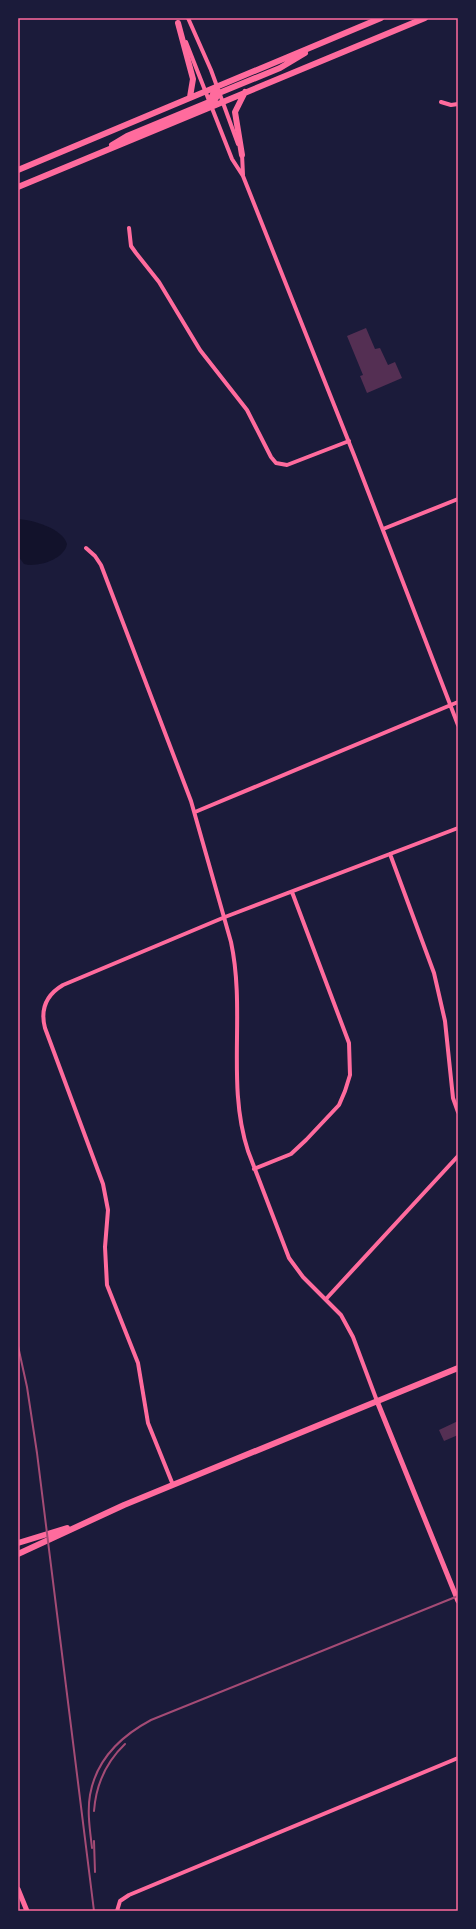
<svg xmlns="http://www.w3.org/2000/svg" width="476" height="1929" viewBox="0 0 476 1929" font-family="'PT Sans Narrow',sans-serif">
  <rect width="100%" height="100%" fill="#1b1b3a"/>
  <path fill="#12122b" d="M18,519C33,520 62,528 67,544C65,559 37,568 24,564L18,556Z"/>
  <path fill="#542f53" d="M366,328L375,349L380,348L388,365L395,362L402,378L367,393L360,376L363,375L347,336Z
    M458,1421V1435L444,1441L439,1430Z"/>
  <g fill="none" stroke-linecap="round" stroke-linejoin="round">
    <path stroke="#ff6b9d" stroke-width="4" d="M188,18L211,70L238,144
      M186,42L232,159L243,176L354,455L458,725
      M441,102L451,105L458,104
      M242,154L243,175
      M129,228L131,246L136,253L159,282L200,350L247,410L271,457L276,463L287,465L349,441
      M383,529L458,499
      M86,548L95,556L101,565L191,801L231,942C246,1012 226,1084 248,1151L289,1258L303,1277L341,1315L353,1337L377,1401
      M195,812L458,702
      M390,854L434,973L445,1021L453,1098L458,1112
      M254,1169L291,1154L306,1140L339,1105L345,1091L350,1075L349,1043L292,892
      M326,1299L458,1156
      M173,1485L148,1423L138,1363L107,1285L105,1247L108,1210L103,1184L45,1028C40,1009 46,995 63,985L225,917L458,828
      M117,1911L120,1901L129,1895L458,1758"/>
    <path stroke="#ff6b9d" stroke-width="5" d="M377,1401L458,1601
      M18,1889L27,1911"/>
    <path stroke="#ff6b9d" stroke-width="6" d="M18,1543L67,1528
      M18,1554L124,1505L458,1368"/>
    <path stroke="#ff6b9d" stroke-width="6" d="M178,23L193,79L190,97
      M211,106L219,93L280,68L305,53
      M112,145L127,136L209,102L217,86
      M242,155L235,112L245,92
      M18,170L381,18
      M18,187L425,18"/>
    <path stroke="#a44b75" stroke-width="2" d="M18,1346L27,1387L37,1453L94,1911
      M94,1811C96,1785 106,1762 125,1744
      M94,1841L95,1872
      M92,1848C90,1830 87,1812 90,1795C96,1760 121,1736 151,1720L458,1596"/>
  </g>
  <rect width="476" height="1929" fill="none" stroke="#1b1b3a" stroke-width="38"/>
  <rect x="19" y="19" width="438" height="1891" fill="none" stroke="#ff6b9d" stroke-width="1.5"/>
</svg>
